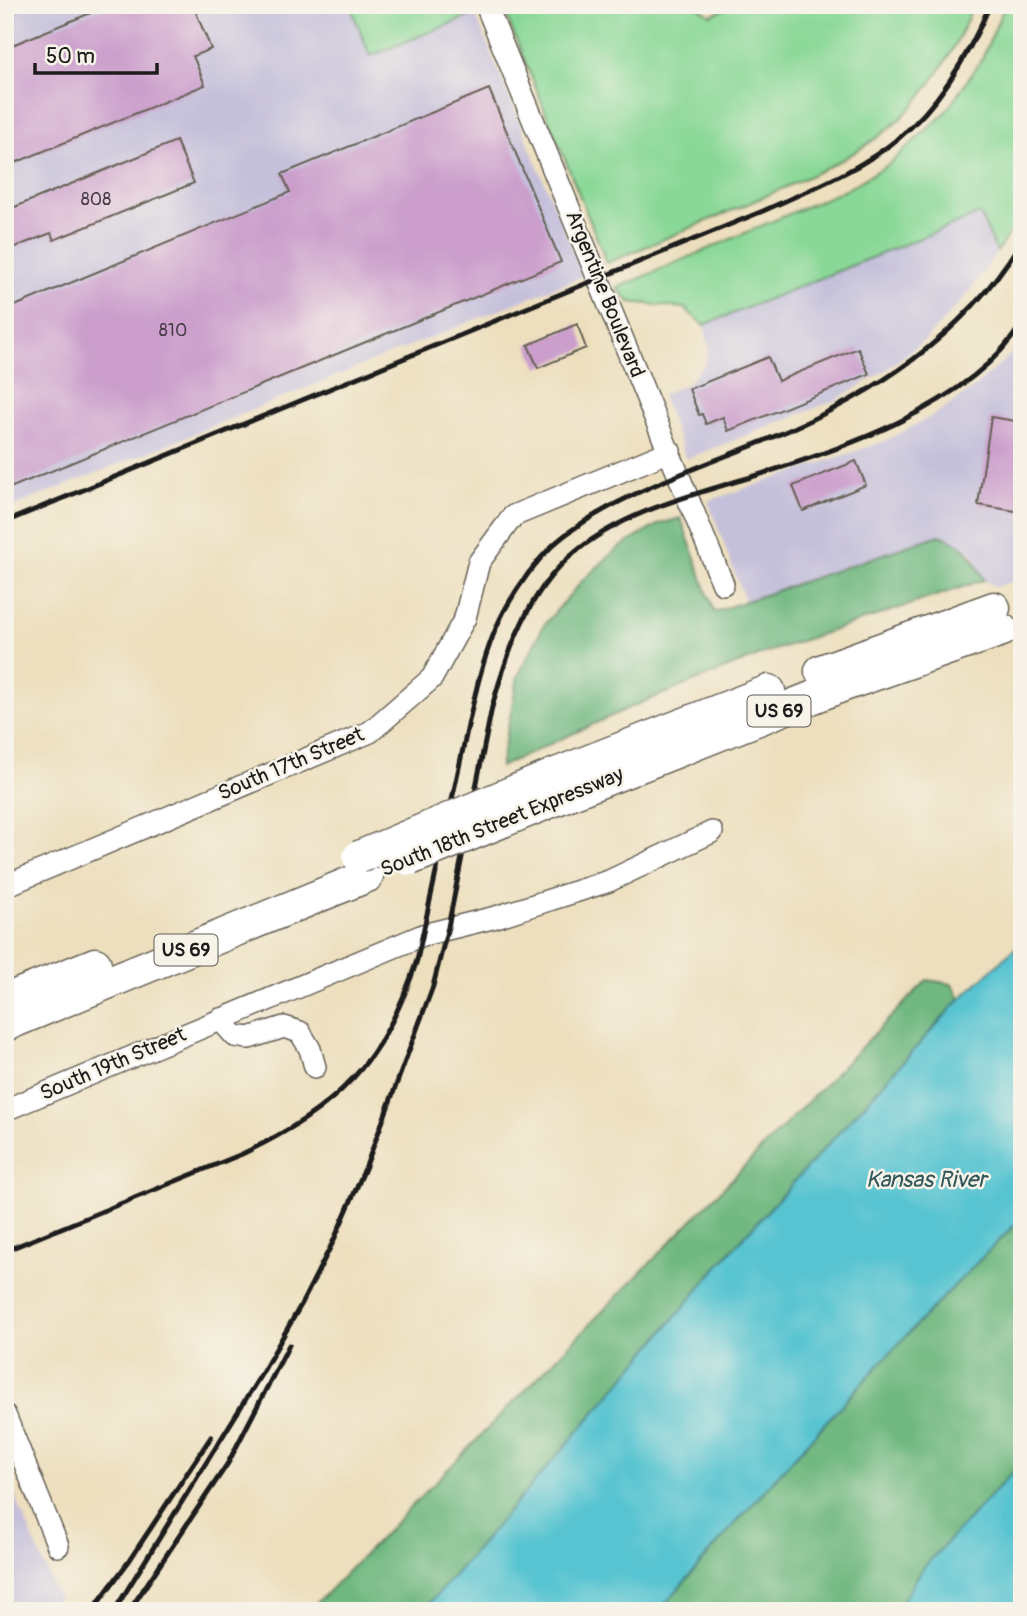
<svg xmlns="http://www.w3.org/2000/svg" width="1027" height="1616" viewBox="0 0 1027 1616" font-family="Pangolin,sans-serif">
  <rect width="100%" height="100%" fill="#f7f3e8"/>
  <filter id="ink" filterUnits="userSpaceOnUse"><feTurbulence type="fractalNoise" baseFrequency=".0143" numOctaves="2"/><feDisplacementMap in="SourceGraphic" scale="14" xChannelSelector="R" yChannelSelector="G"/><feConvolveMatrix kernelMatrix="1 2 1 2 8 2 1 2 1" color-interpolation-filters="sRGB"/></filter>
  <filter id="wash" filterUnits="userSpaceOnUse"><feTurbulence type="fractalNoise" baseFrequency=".00686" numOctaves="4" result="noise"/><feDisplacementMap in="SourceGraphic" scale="28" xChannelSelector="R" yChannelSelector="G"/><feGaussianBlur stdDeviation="1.57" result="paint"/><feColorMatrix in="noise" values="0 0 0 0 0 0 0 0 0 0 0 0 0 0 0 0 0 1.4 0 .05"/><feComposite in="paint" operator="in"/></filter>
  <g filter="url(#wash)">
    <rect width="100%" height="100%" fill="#eddfbe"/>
    <path fill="#c5c0da" d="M5,5H350L371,56L475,14L583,276L5,510Z
      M980,214L997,252L966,296L926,339L883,372L836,400L686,459L662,395L688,383L705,363L709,347L704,325Z
      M1022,339V579L995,587L984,580L972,553L939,535L745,601L708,501L883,442L934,415L970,391L1013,352Z
      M5,1471L58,1598L40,1611H5Z"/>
    <path fill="#8ad897" stroke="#537a5a" stroke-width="2" d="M350,5H472L475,14L370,56Z
      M502,5H696L710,15L734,5H972C962,41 929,91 902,117C860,157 797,182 745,205C699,224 653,244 607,263Z
      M1005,5H1022V212L997,252L980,214L704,325L684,308L630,302L617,288L847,189L889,164L944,114L982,59Z"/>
    <path fill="#6fb880" stroke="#466a4e" stroke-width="2" d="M681,518L714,612L939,535C967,544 972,554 984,580L768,652L631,707L500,767L518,676L544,625L581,582L617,549L659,524Z
      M927,980L952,984L960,999L724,1259L625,1377L423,1611H309Z
      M1022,1218V1462L923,1568L896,1611H659C776,1476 894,1343 1022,1218Z"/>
    <path fill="#58c4d1" stroke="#3a7076" stroke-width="2" d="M1022,942V1218C894,1343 776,1476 659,1611H423L625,1377L724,1259L960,999Z
      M1022,1462V1611H896L923,1568Z"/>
    <g id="blocks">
      <path fill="#cb9ecc" d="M110,5H193L211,49L193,56L205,85L5,167V48Z
        M489,89L561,262L5,490V310L290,192L282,174Z
        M176,141L194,183L54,240L51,233L5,251V211Z
        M577,324L586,348L538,368L528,345Z
        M858,348L869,374L728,431L723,417L706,424L702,414L699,415L689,389L768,357L778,381Z
        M991,417L1022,422V512L978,505Z
        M856,461L866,485L803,511L793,486Z"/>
    </g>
  </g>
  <g filter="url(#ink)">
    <use href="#blocks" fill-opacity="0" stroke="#656055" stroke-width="2"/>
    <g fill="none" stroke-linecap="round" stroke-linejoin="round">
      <g stroke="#656055" stroke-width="24">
        <path id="minor" d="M486,5L723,584
          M5,886L370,732L432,678L465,618L479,562L513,516L670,451
          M220,1019L235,1036L249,1038L284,1027L300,1032L310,1049L315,1067
          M5,1110L423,935L496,917L609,881L712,832
          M5,1415L58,1546"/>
      </g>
      <g stroke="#656055" stroke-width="35">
        <path id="highway" d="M821,671L994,608
          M551,776L769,691
          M559,798L844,685L1002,630
          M5,1000L95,964
          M5,1025L367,876"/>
      </g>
      <use href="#minor" stroke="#fff" stroke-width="21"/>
      <use href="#highway" stroke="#fff" stroke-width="32"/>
      <path stroke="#1c1c1c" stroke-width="5" d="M5,522L763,211C809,190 861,170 900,137C941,103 969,54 990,5
        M5,1251L242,1154C338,1108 384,1062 417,960C432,893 446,825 461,758C471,712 483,647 507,606C519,585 534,564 551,547C603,498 707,465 773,437C874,395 965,336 1022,240
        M92,1611L129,1561L211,1437
        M114,1611L262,1373L302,1303L333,1242L366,1166L433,986L448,927L492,707C506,657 524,603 561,565C608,517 678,499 741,480C832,453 970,408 1022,323
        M129,1611L228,1463L289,1345"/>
      <g stroke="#656055" stroke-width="35" stroke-linecap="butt">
        <path id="highway-bridge" d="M359,857L551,776
          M410,859L559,798"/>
      </g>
      <use href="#highway-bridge" stroke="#fff" stroke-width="32"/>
    </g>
  </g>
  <g text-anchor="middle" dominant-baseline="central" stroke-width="5" stroke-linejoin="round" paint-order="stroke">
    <g font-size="18" fill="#483c48">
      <text x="96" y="199">808</text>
      <text x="173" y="330">810</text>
    </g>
    <g fill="#f7f3e8" stroke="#5e5c59" stroke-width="2">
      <rect x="747.5" y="695.5" width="63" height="31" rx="5"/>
      <rect x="154.5" y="934.5" width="63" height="31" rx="5"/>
    </g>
    <g font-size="19" font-weight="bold" fill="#1c1c1c">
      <text x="779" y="711">US 69</text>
      <text x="186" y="950">US 69</text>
    </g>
    <g font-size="21" fill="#1c1c1c" stroke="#f7f3e8">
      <text transform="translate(605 294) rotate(68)">Argentine Boulevard</text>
      <text transform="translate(291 764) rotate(-23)">South 17th Street</text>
      <text transform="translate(502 822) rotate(-22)">South 18th Street Expressway</text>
      <text transform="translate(113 1064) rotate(-23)">South 19th Street</text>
    </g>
    <g font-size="23" font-style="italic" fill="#31575b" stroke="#f7f3e8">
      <text x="926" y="1179">Kansas River</text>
    </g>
  </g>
  <rect width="1027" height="1616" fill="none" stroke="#f7f3e8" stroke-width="28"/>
  <path d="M35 63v10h122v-10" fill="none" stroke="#1c1c1c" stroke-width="3.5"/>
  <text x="46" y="63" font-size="21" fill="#1c1c1c" stroke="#f7f3e8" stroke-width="5" paint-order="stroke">50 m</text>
</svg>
